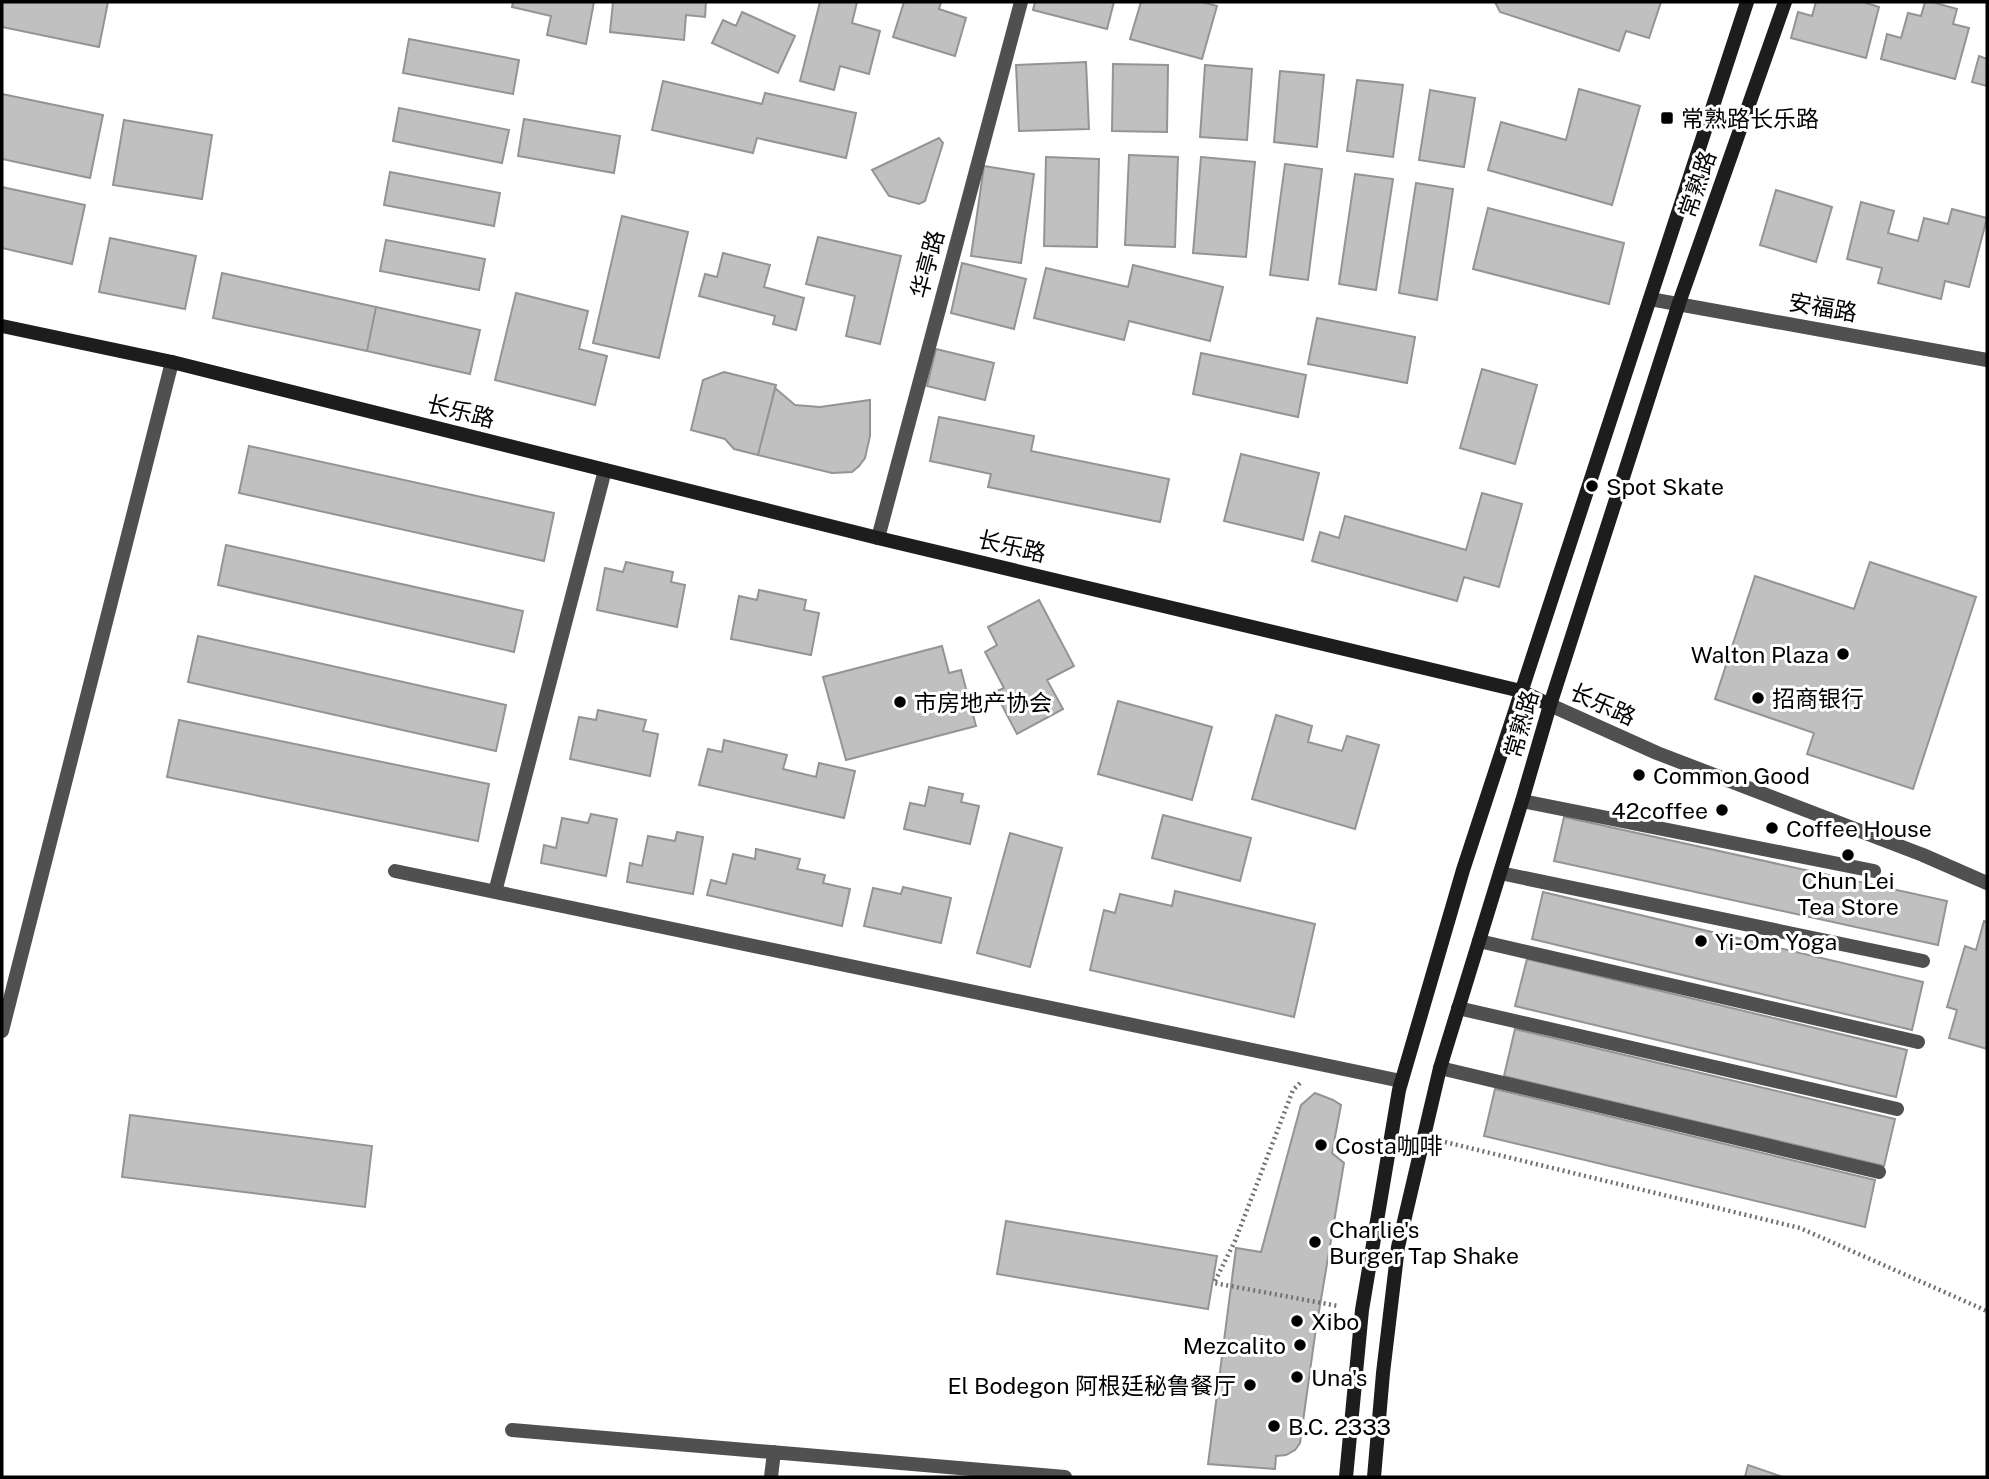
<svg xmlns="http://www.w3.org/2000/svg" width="1989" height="1479" viewBox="0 0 1989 1479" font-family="'Public Sans','Noto Sans SC',sans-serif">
  <rect width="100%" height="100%" fill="#fff"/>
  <path fill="#c0c0c0" stroke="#949494" stroke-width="2" d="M2,2H108L99,47L2,27Z
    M513,2H594L586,44L547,35L551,16L512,7Z
    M613,2H706L705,17L686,15L684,40L610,32Z
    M820,2H857L852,23L880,31L869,74L840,66L834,90L800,81Z
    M904,2H941L939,9L966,18L955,56L893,37Z
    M1035,2H1114L1107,29L1033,10Z
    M1141,2H1202L1217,6L1202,59L1130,39Z
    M1495,2H1661L1649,38L1626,31L1619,51L1500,12Z
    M1816,2H1863L1879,7L1866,58L1791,38L1798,12L1812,16Z
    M1925,2H1932L1957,9L1953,24L1969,28L1955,79L1881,59L1887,34L1901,38L1908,13L1921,16Z
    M742,12L795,36L778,73L712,43L723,20L736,26Z
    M409,39L519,60L513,94L403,73Z
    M1979,56L1987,59V86L1972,82Z
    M1086,62L1089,129L1019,131L1016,65Z
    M1113,64L1168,65L1167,132L1112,131Z
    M1205,65L1252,69L1247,140L1200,137Z
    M1280,71L1324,75L1317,147L1274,142Z
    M1357,80L1403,85L1393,157L1347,151Z
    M663,81L762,104L765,93L856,113L846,158L757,138L753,153L652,130Z
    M1579,89L1640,106L1612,205L1488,170L1501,122L1566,140Z
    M1430,90L1475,98L1464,167L1419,160Z
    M2,94L103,115L90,178L2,159Z
    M399,108L509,130L502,163L393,141Z
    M524,119L620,136L614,173L518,156Z
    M124,120L212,135L202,199L113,185Z
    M939,138L943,143L925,201L919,204L889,196L872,170Z
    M1129,155L1178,157L1175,247L1125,245Z
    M1046,157L1099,159L1097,247L1044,246Z
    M1201,157L1255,162L1246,257L1193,253Z
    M1285,164L1322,169L1308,280L1270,275Z
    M984,166L1034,174L1021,263L971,256Z
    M390,172L500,193L494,226L384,205Z
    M1355,174L1393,179L1376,290L1339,284Z
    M1416,183L1453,189L1437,300L1399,293Z
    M2,187L85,205L72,264L2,248Z
    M1776,190L1832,207L1816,262L1760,245Z
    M1861,202L1894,211L1888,233L1918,241L1924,218L1948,224L1952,209L1987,218L1969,287L1945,281L1941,299L1878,283L1882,268L1847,259Z
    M1488,208L1624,243L1609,304L1473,269Z
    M622,216L688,232L659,358L593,343Z
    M818,237L901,256L880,344L846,336L855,296L806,284Z
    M110,238L196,256L185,309L99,292Z
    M386,240L485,259L479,290L380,271Z
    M723,253L770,265L764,287L804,298L796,330L773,324L775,316L699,296L705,274L717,277Z
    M962,263L1026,279L1014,329L951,313Z
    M1133,265L1223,287L1210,341L1129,321L1124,340L1034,318L1046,268L1128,287Z
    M222,273L376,307L367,351L213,318Z
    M516,293L588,311L579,349L607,356L595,405L495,380Z
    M376,307L480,330L470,374L367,351Z
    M1317,318L1415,337L1407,383L1308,364Z
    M936,349L994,363L985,400L927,386Z
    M1201,353L1306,375L1298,417L1193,394Z
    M1482,369L1537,385L1515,464L1460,448Z
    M724,372L776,385L758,455L734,449L725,439L691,430L703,380Z
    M775,388L795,405L820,407L870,400V436L865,458L859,466L852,472L832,473L758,455Z
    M939,417L1034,436L1031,451L1169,479L1160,522L988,487L991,474L930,461Z
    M249,446L554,513L544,561L239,493Z
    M1241,454L1319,473L1303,540L1224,521Z
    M1482,493L1522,504L1499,587L1464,577L1457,601L1312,561L1320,532L1339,538L1345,516L1466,550Z
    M226,545L523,611L514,652L218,585Z
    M626,562L673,572L671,582L685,585L677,627L597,610L605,568L623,572Z
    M1870,562L1976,597L1913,789L1807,754L1814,733L1715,699L1755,576L1854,609Z
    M759,590L806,600L804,610L819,613L811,655L731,639L739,596L757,600Z
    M1039,600L1074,666L1047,680L1063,709L1017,734L995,692L1004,688L985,652L997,645L988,627Z
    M198,636L506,705L496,751L188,682Z
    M942,646L949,673L961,670L976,726L846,760L823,677Z
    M1118,701L1212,727L1192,800L1098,774Z
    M598,710L646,720L643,731L658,734L650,776L570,759L579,717L596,720Z
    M1276,715L1312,726L1308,742L1342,751L1347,736L1379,745L1355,829L1252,799Z
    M179,720L489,784L478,841L167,777Z
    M724,740L787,755L783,769L816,777L819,763L855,771L844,818L699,785L708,749L722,752Z
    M929,787L963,794L961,802L979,806L970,844L904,829L910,803L925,806Z
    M591,814L617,819L606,876L541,863L544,845L556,848L562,818L588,823Z
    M1163,815L1251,838L1240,881L1152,858Z
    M1564,817L1947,901L1938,945L1554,861Z
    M677,832L703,837L693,894L627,882L630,863L642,866L648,836L675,841Z
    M1010,833L1062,848L1030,967L977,953Z
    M756,849L800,859L797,869L825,875L823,883L850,889L842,926L707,895L711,880L726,884L733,854L755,859Z
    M903,887L951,898L941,943L864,926L873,888L901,894Z
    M1175,891L1315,924L1294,1017L1090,970L1104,910L1115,913L1120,894L1172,906Z
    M1543,892L1923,982L1912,1030L1532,939Z
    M1984,921L1987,922V1049L1949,1038L1957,1010L1947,1007L1965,946L1976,950Z
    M1527,959L1907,1050L1896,1097L1515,1006Z
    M1515,1029L1895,1119L1884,1166L1504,1076Z
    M1495,1089L1875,1180L1865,1227L1484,1136Z
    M1315,1093L1333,1100L1341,1105L1332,1153L1344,1163L1315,1335L1300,1443L1295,1450L1286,1455L1276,1456L1275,1469L1208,1464L1236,1248L1261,1252L1301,1105Z
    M130,1115L372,1146L365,1207L122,1177Z
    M1006,1221L1217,1256L1208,1309L997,1274Z
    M1748,1465L1783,1477H1745Z"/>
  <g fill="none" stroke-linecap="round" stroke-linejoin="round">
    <path stroke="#727272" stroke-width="4.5" stroke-dasharray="2 3.5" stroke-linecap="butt" d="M1300,1083L1293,1090L1235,1241L1214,1283L1338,1306
      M1445,1142L1800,1228L1987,1311"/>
    <path stroke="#505050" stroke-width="14" d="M1522,801L1874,871
      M395,871L1401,1081
      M1500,873L1923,961
      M495,892L605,470
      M1479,941L1918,1042
      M1458,1008L1897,1109
      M2,1031L172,362
      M1440,1068L1879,1172
      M512,1430L1065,1477
      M771,1477L774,1452"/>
    <path stroke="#505050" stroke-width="14" d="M1650,299L1987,360
      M878,538L1021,2
      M1550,705L1657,753L1923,855L1987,883"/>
    <path stroke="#1d1d1d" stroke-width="14" d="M2,326L172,362L878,538L1521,691L1550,705
      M1346,1477L1362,1310L1399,1090L1463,870L1747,2
      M1374,1477L1383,1373L1398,1247L1440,1068L1522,801L1550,705L1679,303L1785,2"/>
  </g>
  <g fill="#000" stroke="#fff" stroke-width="2.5">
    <rect x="1660" y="111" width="14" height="14" rx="3.5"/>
    <circle cx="1592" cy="486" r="7"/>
    <circle cx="1843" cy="654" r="7"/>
    <circle cx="1758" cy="698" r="7"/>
    <circle cx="900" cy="702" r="7"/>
    <circle cx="1639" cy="775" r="7"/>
    <circle cx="1722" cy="810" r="7"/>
    <circle cx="1772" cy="828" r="7"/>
    <circle cx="1848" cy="855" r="7"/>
    <circle cx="1701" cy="941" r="7"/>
    <circle cx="1321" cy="1145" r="7"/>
    <circle cx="1315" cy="1242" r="7"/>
    <circle cx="1297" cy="1321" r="7"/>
    <circle cx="1300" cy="1345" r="7"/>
    <circle cx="1297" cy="1377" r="7"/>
    <circle cx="1250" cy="1385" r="7"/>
    <circle cx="1274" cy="1426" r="7"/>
  </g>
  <g text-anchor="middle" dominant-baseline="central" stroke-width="6" stroke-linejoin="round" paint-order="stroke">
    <g font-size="23" fill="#000" stroke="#fff" text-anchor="start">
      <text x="1681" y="118">常熟路长乐路</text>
      <text x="1606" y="486">Spot Skate</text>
      <text x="1829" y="654" text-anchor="end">Walton Plaza</text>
      <text x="1772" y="698">招商银行</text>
      <text x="914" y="702">市房地产协会</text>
      <text x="1653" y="775">Common Good</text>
      <text x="1708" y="810" text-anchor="end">42coffee</text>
      <text x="1786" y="828">Coffee House</text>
      <text x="1848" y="880" text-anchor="middle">Chun Lei<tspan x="1848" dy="26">Tea Store</tspan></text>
      <text x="1715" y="941">Yi-Om Yoga</text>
      <text x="1335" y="1145">Costa咖啡</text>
      <text x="1329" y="1229">Charlie's<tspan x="1329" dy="26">Burger Tap Shake</tspan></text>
      <text x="1311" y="1321">Xibo</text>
      <text x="1286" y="1345" text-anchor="end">Mezcalito</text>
      <text x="1311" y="1377">Una's</text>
      <text x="1236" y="1385" text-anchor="end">El Bodegon 阿根廷秘鲁餐厅</text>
      <text x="1288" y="1426">B.C. 2333</text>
    </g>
    <g font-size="23" fill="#000" stroke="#fff">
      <text transform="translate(1697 184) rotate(-71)">常熟路</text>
      <text transform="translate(927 264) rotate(-75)">华亭路</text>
      <text transform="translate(1823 307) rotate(10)">安福路</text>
      <text transform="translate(461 411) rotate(14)">长乐路</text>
      <text transform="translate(1012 546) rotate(13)">长乐路</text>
      <text transform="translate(1603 704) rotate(24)">长乐路</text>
      <text transform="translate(1521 724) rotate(-74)">常熟路</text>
    </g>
  </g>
  <rect width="1989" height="1479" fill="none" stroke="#000000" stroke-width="7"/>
</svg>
